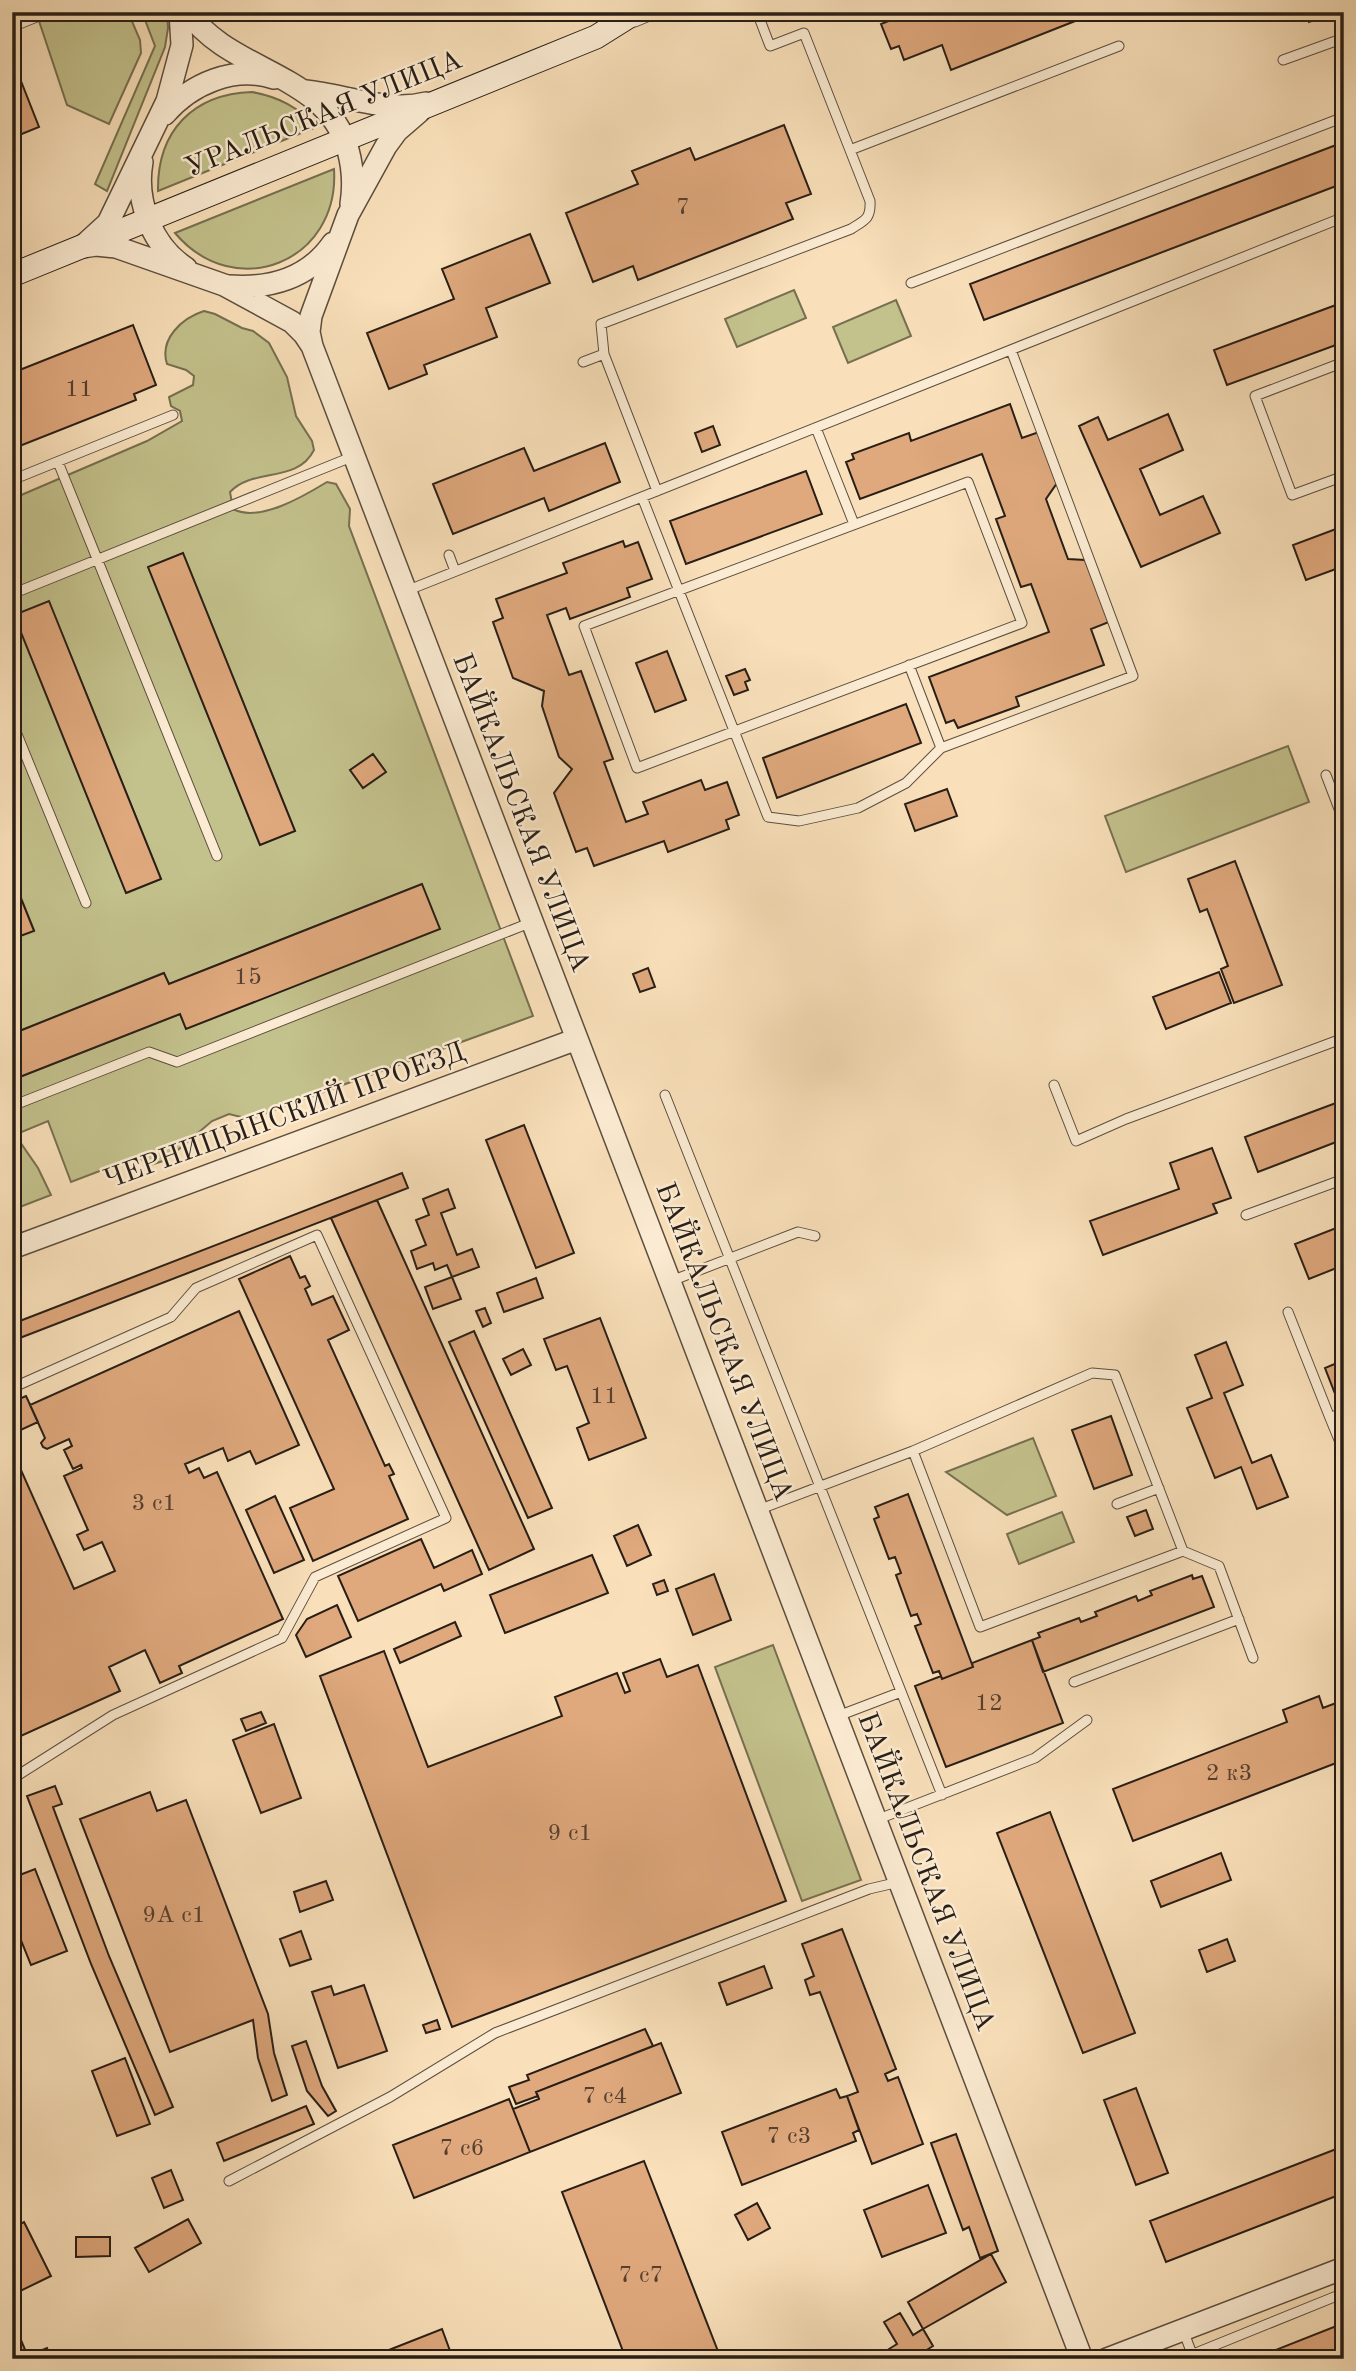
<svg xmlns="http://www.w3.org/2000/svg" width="1356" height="2371" viewBox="0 0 1356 2371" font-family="'Old Standard TT',serif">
  <rect width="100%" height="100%" fill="#f9e0ba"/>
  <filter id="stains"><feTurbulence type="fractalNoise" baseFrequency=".00286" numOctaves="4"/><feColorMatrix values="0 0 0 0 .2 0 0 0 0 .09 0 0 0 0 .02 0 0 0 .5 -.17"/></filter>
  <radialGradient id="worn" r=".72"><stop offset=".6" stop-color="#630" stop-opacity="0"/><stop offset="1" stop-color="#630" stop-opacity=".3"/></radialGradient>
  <path fill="#c3c18c" stroke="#767051" stroke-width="2" fill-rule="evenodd" d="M36,12H128L140,40L141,53L109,124L67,105Z
    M142,12H167L168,28L165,47L107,191L95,184L155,46Z
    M252,92C279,97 298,107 316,127L158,191C157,131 193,94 252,92Z
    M334,169C340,262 235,304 175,233Z
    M794,290L806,318L737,347L725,319Z
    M896,300L911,336L848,363L833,327Z
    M204,311L215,314L242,328L253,331L269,343L287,377L296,416L312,441L314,450C297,484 253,467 230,492L233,509C259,523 304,496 327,482L336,484L350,509L349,526L533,1016L249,1119L229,1114L212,1121L166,1160L147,1166L139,1156L71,1182L48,1121L19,1133L16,1136L38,1168L51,1195L12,1210V1080L180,1014L186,1028L422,884L169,984L163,973L12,1034V939L34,930L12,876V499L147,441L182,421L180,411L171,406L169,397L193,385L194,376L186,370L167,364C159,339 182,318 204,311ZM183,553L295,831L260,845L149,567ZM49,602L161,879L127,893L15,616Z
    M1288,746L1309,802L1126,872L1105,816Z
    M1033,1438L1056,1496L1007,1515L946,1472Z
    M1062,1512L1074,1542L1019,1564L1007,1534Z
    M773,1645L861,1880L802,1901L715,1667Z"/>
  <path fill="#dfa87d" stroke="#281e16" stroke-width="2" d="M911,12H1098L951,70L942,45L904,60L899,46L891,49L881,24Z
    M1305,12H1335L1309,22Z
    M19,76L39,127L12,138V78Z
    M784,125L811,194L786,203L793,219L638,280L633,266L593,282L566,213L638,184L632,171L690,148L695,160Z
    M1344,142V183L984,320L970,284Z
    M530,234L550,283L486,308L497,337L424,365L427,374L389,389L367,333L454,299L442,269Z
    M1344,302V342L1227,385L1214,350Z
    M133,325L156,385L134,394L136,400L12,449V373Z
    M1010,404L1022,438L1039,432L1057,483L1046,499L1068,559L1085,560L1109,622L1091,629L1104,665L1016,697L1019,706L958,728L954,720L946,723L929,677L1049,632L1031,584L1021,587L996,519L1005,516L982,454L860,499L846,462L854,459L852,454L909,433L911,441Z
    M1168,414L1183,450L1140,469L1160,515L1203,496L1220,533L1141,567L1079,426L1098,417L1108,440Z
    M713,426L720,445L702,452L695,433Z
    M605,443L620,482L549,511L544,498L453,534L433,484L524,448L534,471Z
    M806,471L822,514L686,564L670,521Z
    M1344,526V566L1306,580L1293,545Z
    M623,541L625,547L638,542L652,579L627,588L630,597L570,619L566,608L547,615L569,675L581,671L613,759L604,762L626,822L648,814L643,802L701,780L705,790L727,782L739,815L726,820L729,829L668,852L664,841L594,866L587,848L576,852L554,793L572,769L559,757L542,706L544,691L513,678L493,622L503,618L496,599L567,573L563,563Z
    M183,553L295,831L260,845L148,567Z
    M49,601L161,879L126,893L14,615Z
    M667,651L686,700L655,712L636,663Z
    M745,669L750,680L745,682L748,690L734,695L726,676Z
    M906,704L921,743L777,798L763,758Z
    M373,754L386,772L363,788L350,770Z
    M947,789L957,816L915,831L905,804Z
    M1235,861L1282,985L1234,1003L1221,969L1228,966L1207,909L1200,912L1188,879Z
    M12,876L34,931L12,939Z
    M422,884L440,929L186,1029L180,1014L12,1080V1034L164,973L169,984Z
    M648,968L655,987L640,992L633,974Z
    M1219,972L1231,1003L1166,1029L1153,997Z
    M1344,1100V1139L1258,1172L1245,1137Z
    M524,1125L574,1253L536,1268L486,1140Z
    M1212,1148L1231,1198L1213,1204L1217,1213L1103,1255L1090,1221L1179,1189L1170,1163Z
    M402,1173L408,1188L12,1341V1324Z
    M448,1189L455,1208L441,1213L457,1255L472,1249L479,1267L452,1277L447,1265L435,1270L433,1263L417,1269L411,1251L426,1245L416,1220L429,1215L423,1199Z
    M377,1200L534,1549L489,1570L331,1218Z
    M1344,1225V1265L1309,1279L1295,1244Z
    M290,1256L300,1278L305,1276L310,1286L305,1289L312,1305L333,1296L349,1330L328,1340L385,1466L389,1464L394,1474L389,1476L408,1519L313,1561L290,1508L334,1489L239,1279Z
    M452,1277L461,1299L433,1309L425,1287Z
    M536,1278L543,1298L504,1312L497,1293Z
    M485,1308L491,1323L483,1327L476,1311Z
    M239,1311L299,1445L256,1464L250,1451L228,1461L223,1448L185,1464L189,1473L199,1468L204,1478L217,1472L283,1619L179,1666L182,1673L160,1683L145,1650L109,1667L120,1691L12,1740V1474L21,1470L74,1589L115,1571L102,1542L84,1550L77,1535L88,1530L64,1476L82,1468L81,1465L73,1469L64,1450L72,1446L69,1439L47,1449L43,1447L41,1443L45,1438L30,1405Z
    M600,1318L646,1438L589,1460L577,1428L589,1423L567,1366L556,1370L544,1339Z
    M474,1331L552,1508L528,1518L449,1342Z
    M1226,1342L1243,1385L1224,1393L1252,1463L1271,1455L1288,1497L1257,1509L1241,1467L1215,1478L1187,1408L1212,1398L1195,1355Z
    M523,1349L531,1365L511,1375L503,1359Z
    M1344,1360V1402L1339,1404L1325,1368Z
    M26,1396L38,1422L12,1434V1402Z
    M1111,1416L1132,1475L1094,1489L1072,1430Z
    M908,1494L973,1667L942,1679L939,1671L933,1673L915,1626L921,1624L917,1614L911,1616L896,1575L901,1573L895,1557L889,1559L874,1519L879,1517L875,1507Z
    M275,1496L304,1560L274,1573L246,1510Z
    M1146,1510L1153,1529L1135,1536L1127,1517Z
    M638,1525L651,1555L627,1566L614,1536Z
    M421,1539L434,1568L472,1550L482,1574L444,1591L441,1584L358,1621L338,1576Z
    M592,1555L608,1593L505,1633L490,1595Z
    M714,1574L731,1620L693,1635L676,1589Z
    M1192,1575L1193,1579L1202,1576L1214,1607L1043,1672L1032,1640L1040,1637L1038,1633L1079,1618L1081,1622L1097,1616L1095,1612L1136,1596L1138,1601L1152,1595L1150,1591Z
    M664,1580L668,1591L657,1595L653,1584Z
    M337,1605L351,1637L306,1657L296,1635L307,1619Z
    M455,1622L461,1636L400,1663L394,1649Z
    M1032,1640L1063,1723L946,1767L915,1686L941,1676L942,1679L973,1667L972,1663Z
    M384,1651L428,1767L562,1716L555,1697L617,1673L625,1693L630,1691L623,1673L660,1659L667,1677L698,1665L786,1901L452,2027L320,1676Z
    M1319,1696L1323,1708L1344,1700V1760L1133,1841L1113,1789L1287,1722L1283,1710Z
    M261,1712L266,1723L246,1731L241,1719Z
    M274,1724L301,1798L261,1813L233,1740Z
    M55,1786L62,1804L53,1807L109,1956L173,2107L155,2115L91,1964L27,1796Z
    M150,1792L157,1811L186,1800L268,2014L274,2053L287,2095L272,2101L258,2058L253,2020L170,2052L80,1819Z
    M1050,1812L1135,2033L1083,2053L997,1833Z
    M1221,1853L1231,1880L1161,1907L1151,1881Z
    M35,1869L67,1951L31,1965L12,1918V1878Z
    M326,1881L333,1900L300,1912L294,1892Z
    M842,1929L896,2069L885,2074L888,2081L898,2077L923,2144L872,2164L847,2096L858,2092L820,1992L810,1995L805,1980L814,1976L802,1944Z
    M301,1931L311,1959L290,1966L280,1939Z
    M1227,1939L1235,1961L1207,1972L1199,1950Z
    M764,1966L772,1988L727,2005L719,1983Z
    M364,1985L387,2051L338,2068L312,1992L331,1986L334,1995Z
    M437,2020L440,2029L426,2033L423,2025Z
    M645,2029L653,2046L536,2092L538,2096L516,2104L509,2087L529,2080L527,2075Z
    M306,2041L322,2086L336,2111L328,2116L307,2091L292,2046Z
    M661,2043L681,2093L530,2152L513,2109L539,2099L536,2092Z
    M125,2058L150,2124L117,2136L92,2071Z
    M1136,2088L1168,2173L1136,2185L1104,2100Z
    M836,2089L840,2098L847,2096L859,2130L853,2133L856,2141L742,2185L722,2132Z
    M509,2099L530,2152L414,2198L393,2145Z
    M306,2106L314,2124L224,2161L217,2143Z
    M956,2134L998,2251L980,2258L969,2227L963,2230L931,2143Z
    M1344,2146V2193L1166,2262L1150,2221Z
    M644,2161L721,2359H626L562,2192Z
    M171,2170L183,2200L164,2208L152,2178Z
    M928,2185L946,2233L882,2257L864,2210Z
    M757,2203L770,2228L748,2240L735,2215Z
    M188,2219L201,2243L149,2272L135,2248Z
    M24,2222L51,2276L12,2295V2228Z
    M76,2237H110V2256L76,2257Z
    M991,2254L1006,2282L923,2329L908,2302Z
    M900,2313L913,2335L923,2329L933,2346L912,2359H895L889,2349L897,2344L884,2322Z
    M1344,2323V2359H1253Z
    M442,2329L453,2359H366Z
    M18,2333L29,2359H15L12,2356V2336Z
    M47,2348L51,2359H34L32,2354Z"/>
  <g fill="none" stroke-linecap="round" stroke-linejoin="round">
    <g stroke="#5c4e3f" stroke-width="11">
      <path id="service" d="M635,22L659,12
        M12,27L49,12
        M1283,60L1344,38
        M850,150L1119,46
        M911,283L1344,117
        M583,362L604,354
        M1344,362L1255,396L1292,495L1344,476
        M816,428L854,524
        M58,462L217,856
        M12,480L173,415
        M968,482L1022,623L637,768L584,626Z
        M657,491L604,354L601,324L851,229C865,220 871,219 870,201L804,33L770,46L757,12
        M642,497L768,817L799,821L858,808L906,783L941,748L1133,676L1011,350
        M449,555L455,571
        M406,591L1344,217
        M12,594L354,456
        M909,665L941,748
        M12,722L86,903
        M1326,775L1344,822
        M1054,1085L1076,1141L1126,1119L1344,1038
        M665,1095L942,1795
        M12,1106L149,1052L177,1062L532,922
        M1246,1215L1344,1179
        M671,1281L798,1232L815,1236
        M1288,1312L1330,1418
        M12,1388L171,1317L196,1288L317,1235L446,1518L315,1577L282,1638L113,1715L12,1779
        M1344,1412L1330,1418L1344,1452
        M1117,1504L1159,1488
        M758,1510L913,1451L1092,1373L1115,1375L1183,1551L980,1627L913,1451
        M1183,1551L1219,1566L1253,1658
        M1074,1682L1239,1619
        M838,1716L901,1692
        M876,1820L1035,1758L1087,1720
        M229,2181L390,2097L495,2033L869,1889L899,1882
        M1183,2330L1192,2354
        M1181,2359L1344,2293"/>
    </g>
    <g stroke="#5c4e3f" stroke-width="24">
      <path id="tertiary" d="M188,12C229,72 327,73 348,150C353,168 354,185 351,204
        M306,91C345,95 387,113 426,103
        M419,112L397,131L386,146L348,215L311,316L309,332L312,346L1082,2359
        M165,114C191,84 234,65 274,78
        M142,162C135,201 152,246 186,268
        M85,244L108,223L167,101L182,45L180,12
        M83,247L96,245L116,247L224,285L292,322L304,334L312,346
        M229,286C270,289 309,278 333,243
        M12,1248L577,1039
        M1107,2359L1344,2268"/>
    </g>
    <g stroke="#281e16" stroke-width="25">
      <path id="secondary" d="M12,275L596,37L636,12"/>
    </g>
    <use href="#service" stroke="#fbebd2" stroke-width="9"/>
    <use href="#tertiary" stroke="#fbebd2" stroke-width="21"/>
    <use href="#secondary" stroke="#fbebd2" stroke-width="23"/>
  </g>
  <g text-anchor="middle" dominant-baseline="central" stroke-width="5" stroke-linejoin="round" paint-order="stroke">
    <g font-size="24" fill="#564030">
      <text x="683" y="208">7</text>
      <text x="79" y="390">11</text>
      <text x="248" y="978">15</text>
      <text x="604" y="1397">11</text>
      <text x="154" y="1504">3 с1</text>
      <text x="989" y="1704">12</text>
      <text x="1229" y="1774">2 к3</text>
      <text x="570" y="1834">9 с1</text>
      <text x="174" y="1916">9А с1</text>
      <text x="605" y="2097">7 с4</text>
      <text x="789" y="2137">7 с3</text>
      <text x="462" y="2149">7 с6</text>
      <text x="641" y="2276">7 с7</text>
    </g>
    <g font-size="28" fill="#281e16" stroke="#fbebd2">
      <text transform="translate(324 115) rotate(-22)">УРАЛЬСКАЯ УЛИЦА</text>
      <text transform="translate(520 813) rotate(69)">БАЙКАЛЬСКАЯ УЛИЦА</text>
      <text transform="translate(285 1117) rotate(-20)">ЧЕРНИЦЫНСКИЙ ПРОЕЗД</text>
      <text transform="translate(723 1342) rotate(69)">БАЙКАЛЬСКАЯ УЛИЦА</text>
      <text transform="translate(925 1872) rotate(69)">БАЙКАЛЬСКАЯ УЛИЦА</text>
    </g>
  </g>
  <rect width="1356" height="2371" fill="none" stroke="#f9e0ba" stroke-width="42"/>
  <rect x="14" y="14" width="1328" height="2343" fill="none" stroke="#281e16" stroke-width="3.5"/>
  <rect x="21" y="21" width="1314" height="2329" fill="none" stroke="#281e16" stroke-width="2"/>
  <rect width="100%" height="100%" filter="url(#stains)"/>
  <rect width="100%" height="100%" fill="url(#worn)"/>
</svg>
